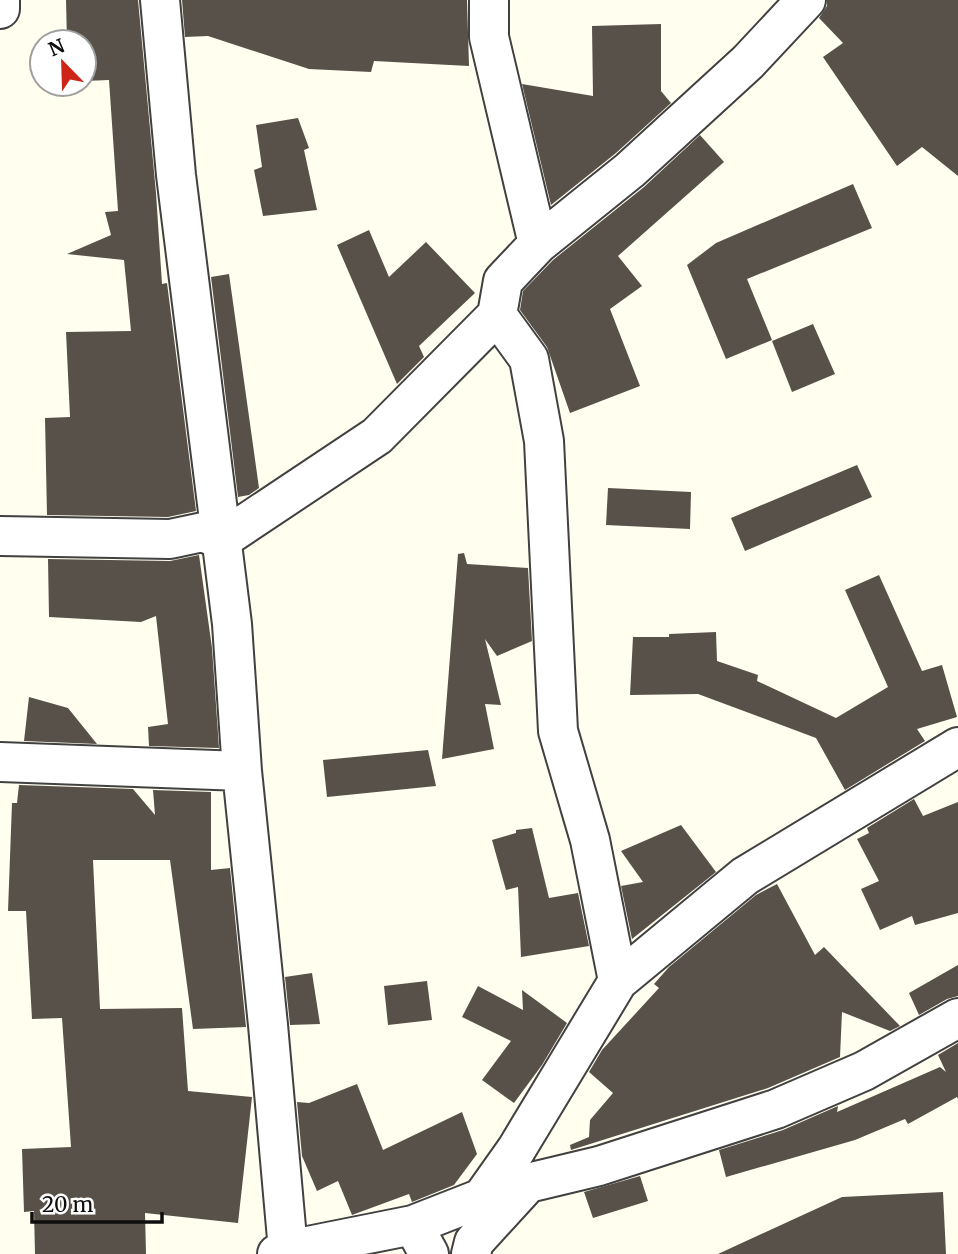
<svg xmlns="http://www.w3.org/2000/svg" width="958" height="1254" viewBox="0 0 958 1254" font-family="Merriweather,serif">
  <rect width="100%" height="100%" fill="#fffeef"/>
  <path fill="#585149" d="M66,0H138L156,193L162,284L167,283L196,511L168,517L47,515L45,418L70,417L66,332L131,331L124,260L67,254L111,235L105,212L118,211L109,80L84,81V42H67Z
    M182,0H467L469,66L374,61L371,72L309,69L208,36L185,37Z
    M827,0H958V176L922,147L897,166L823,57L843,43L819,18L827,6Z
    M661,24V91L671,103L616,153L551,205L522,84L593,96L592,26Z
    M298,118L309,148L304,150L317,210L263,216L254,170L262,167L256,125Z
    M700,135L724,162L618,256L642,286L610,309L640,386L570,413L547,347L520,310L523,291L553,260L644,187Z
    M853,184L872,228L747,279L772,340L726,359L687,265L716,243Z
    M369,230L389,277L426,242L475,293L419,346L424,357L397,384L337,245Z
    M229,274L259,488L249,495L238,497L211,277Z
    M813,324L835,374L792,392L772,341Z
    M857,465L872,497L745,551L731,518Z
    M608,488L691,492L690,529L606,525Z
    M464,553L467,564L528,568L532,641L497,656L485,639L501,705L485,704L494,749L442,759L458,554Z
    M199,555L212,648L219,748L149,746L148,727L168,724L156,616L141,622L49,617L48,559L170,561Z
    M879,575L922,671L942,665L957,717L917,729L925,741L845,790L816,738L698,694L630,695L633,637H669V634L716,632L717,661L758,675L757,681L836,718L888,687L845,590Z
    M29,697L68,708L97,744L24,741Z
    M428,750L436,786L327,797L323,760Z
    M19,785L133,789L155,815L153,790L211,792V870L230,868L246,1027L193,1029L170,860H93L100,1009L182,1008L188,1091L252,1097L238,1223L145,1213L146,1254H35L34,1211L24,1212L22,1149L71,1147L62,1018L32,1019L26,911H8L12,803H17Z
    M914,799L923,816L958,802V913L915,925L912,916L880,930L861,889L879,881L857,839L869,833L867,828Z
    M681,825L716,872L632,939L621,886L643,882L621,851Z
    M532,828L549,898L578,893L589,946L521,957L518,887L506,890L492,840L516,833V830Z
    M777,884L815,955L824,947L900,1026L890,1031L842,1012L840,1057L768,1088L571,1150L570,1145L589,1137L590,1120L613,1093L589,1072L602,1050L659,988L654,984L669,967L756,895Z
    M958,965V996L947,999L919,1015L909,993Z
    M312,973L320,1024L290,1025L285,977Z
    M427,981L432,1020L388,1025L384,986Z
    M478,986L523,1010L522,990L567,1023L542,1065L514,1103L482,1080L511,1041L462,1017Z
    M958,1043V1099L957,1097L908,1124L905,1119L855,1140L726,1177L719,1150L783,1130L838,1106L837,1112L940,1067L946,1072L938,1055Z
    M357,1084L383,1150L462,1112L477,1154L454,1185L412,1202L409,1194L352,1215L338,1181L317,1191L302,1156L297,1102L309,1103Z
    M640,1176L648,1201L593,1218L584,1192Z
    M943,1192L946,1254H718L842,1197Z"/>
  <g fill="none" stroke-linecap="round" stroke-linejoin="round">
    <g stroke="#414141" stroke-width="42">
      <path id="minor" d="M160,0L176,175L232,624L242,771L268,1025L288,1250
        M489,0V37L538,244
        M0,9V0
        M497,315L529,359L544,441L558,731L590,840L618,981
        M0,536L170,539L203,532L221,540L377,436L497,315L503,281L538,244L630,170L748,62L806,0
        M0,762L242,771
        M413,1225L429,1254
        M277,1254L288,1250L413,1225L482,1198L516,1150L618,981L745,876L958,747
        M471,1254L474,1242L528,1183L599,1166L776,1109L864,1071L958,1018"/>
    </g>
    <use href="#minor" stroke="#fff" stroke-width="38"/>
  </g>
  <g transform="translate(63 63) rotate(337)"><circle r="33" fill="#ffffff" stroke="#9f9f9f" stroke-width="2"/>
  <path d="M0-5L12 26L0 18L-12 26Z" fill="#cd2517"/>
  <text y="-10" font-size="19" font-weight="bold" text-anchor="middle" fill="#0e0e0e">N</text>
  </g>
  <path d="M32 1212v10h130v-10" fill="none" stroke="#0e0e0e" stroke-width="3.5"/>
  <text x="42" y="1212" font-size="21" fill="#0e0e0e" stroke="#ffffff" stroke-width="5" paint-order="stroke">20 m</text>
</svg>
